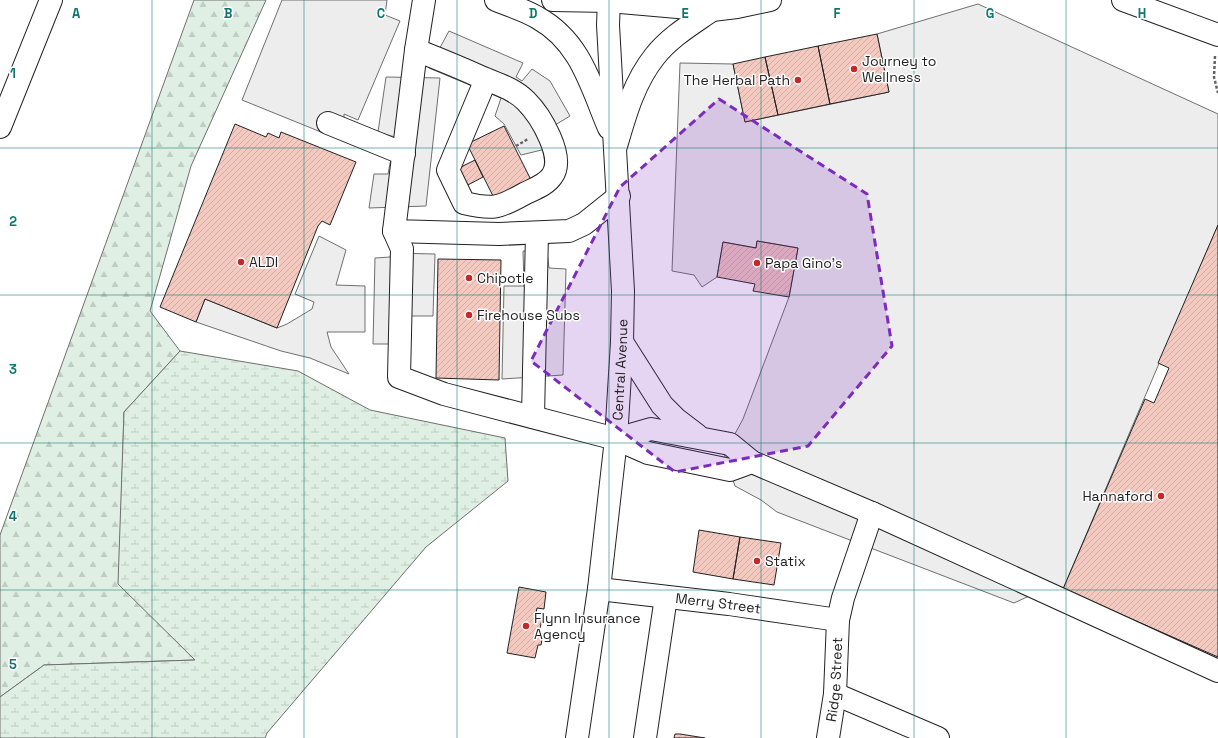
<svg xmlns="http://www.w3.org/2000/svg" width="1218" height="738" viewBox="0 0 1218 738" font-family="'Space Grotesk',sans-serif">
  <defs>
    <pattern id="forest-firs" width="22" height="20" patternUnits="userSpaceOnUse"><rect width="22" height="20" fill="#e0efe3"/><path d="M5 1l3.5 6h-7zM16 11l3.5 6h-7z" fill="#c0cdc2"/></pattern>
    <pattern id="wetland-marsh" width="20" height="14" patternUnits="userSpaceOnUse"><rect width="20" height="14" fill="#e0efe3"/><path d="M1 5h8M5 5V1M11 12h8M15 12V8" fill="none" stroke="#c0cdc2"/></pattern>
    <pattern id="building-hatch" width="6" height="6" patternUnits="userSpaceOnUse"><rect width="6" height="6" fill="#f3c9c0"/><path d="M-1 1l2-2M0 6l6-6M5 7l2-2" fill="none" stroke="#d0aca5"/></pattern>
  </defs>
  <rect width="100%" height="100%" fill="#fff"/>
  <path fill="url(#forest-firs)" stroke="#6f6f6f" d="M194,0H266L191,166L150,311L180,351L124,412L119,584L195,660L44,665L0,697V535Z"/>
  <path fill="url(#wetland-marsh)" stroke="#6f6f6f" d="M180,351L298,371L370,410L505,438L508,481L426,547L267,733L265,738H0V697L44,665L195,660L118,584L124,412Z"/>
  <path fill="#ededed" stroke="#6f6f6f" d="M282,0H387L385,15L400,21L358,120L344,114V118L353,145L242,100Z
    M978,4L1218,114V225L1063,589L1042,590L1014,603L777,512L761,500L735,486L724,454L743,419L789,297L798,248L757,241L756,248L723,242L717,277L702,287L694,275L672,271L680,63L733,64L745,122L889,92L877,34Z
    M449,31L523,63L516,77L522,81L532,69L550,81L570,116L545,131L554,147L521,155L504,124L495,116L501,98L429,68Z
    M386,77L440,78L426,206L369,208L374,174H388L395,137L378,132Z
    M319,236L346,250L336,285L365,286V332H327L331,347L349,374L310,358L281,351L196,322L205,299L277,328L287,324L312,309L314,302L295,294Z
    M523,251H547L549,268L566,269L563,375L502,379L504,286H524Z
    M391,253L435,254L433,316H401L400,344H373L375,258L390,257Z"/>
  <path fill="url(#building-hatch)" stroke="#222" d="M877,34L889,92L830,104L818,46Z
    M818,46L830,104L778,115L765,57Z
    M765,57L778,115L745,122L733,64Z
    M235,124L266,137L268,133L279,138L281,132L356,162L330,225L322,221L318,226L277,328L205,299L196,322L160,307Z
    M504,126L532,182L495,200L467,144Z
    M475,160L483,177L464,187L455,170Z
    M1218,225V657L1063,589L1145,399L1154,403L1169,368L1158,363Z
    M757,241L798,248L789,297L753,291L755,284L717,277L723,242L756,248Z
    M438,259L501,260L499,380L436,378Z
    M699,530L740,537L733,579L693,572Z
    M740,537L781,543L774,585L733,579Z
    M519,587L546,592L544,609L537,608L535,618L542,619L539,633L543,634L541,645H538L535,658L507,653Z
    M675,734H680L705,738H674Z"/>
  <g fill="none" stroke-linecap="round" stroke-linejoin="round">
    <g stroke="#222" stroke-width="24">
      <g id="minor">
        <path d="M424,0L416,50L394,231L499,234L569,231L584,224L619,196"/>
        <path d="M553,0L609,1L712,10L737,7L770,0"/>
        <path d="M1123,0L1218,35"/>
        <path d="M416,50C439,59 461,68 483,78C498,84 514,89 526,101C540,115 566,157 552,176C546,185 534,189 524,194C499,208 493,210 464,203L448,170L486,79"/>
        <path d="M328,123L404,154"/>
        <path d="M0,127L51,0"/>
        <path d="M616,146C625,115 634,82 655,56C670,37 692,24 712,10"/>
        <path d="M394,231L402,249L399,377L444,394L616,439L648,453L730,470L752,462"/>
        <path d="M622,342L662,405L676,419L697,435"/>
        <path d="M533,417L537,233"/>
        <path d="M616,439L651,429L730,444L752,462L872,513L1218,671"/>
        <path id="s1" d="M599,589L729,604L838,620"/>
        <path d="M835,694L938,738"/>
        <path d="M645,738L666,597"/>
        <path id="s2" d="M828,738L835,694L838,620L843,598L872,513"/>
      </g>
    </g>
    <g stroke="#222" stroke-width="24">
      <g id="major">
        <path d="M496,0C510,6 525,10 538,18C581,42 591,86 609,128"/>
        <path id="s3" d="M577,738L599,589L616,439L622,342L623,291L608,25L609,0"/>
      </g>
    </g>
    <path stroke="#646464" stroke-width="2.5" stroke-dasharray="3 2" stroke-linecap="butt" d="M1215,56L1214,77L1218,93
      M516,146L528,139"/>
    <use href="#minor" stroke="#fff" stroke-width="22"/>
    <use href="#major" stroke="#fff" stroke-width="22"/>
  </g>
  <path fill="#7b2cbf" fill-opacity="0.2" stroke="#7b2cbf" stroke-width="3" stroke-dasharray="8 5" stroke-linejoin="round" d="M719,99L867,194L892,346L808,446L675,472L531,361L620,187Z"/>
  <path fill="none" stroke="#0f766e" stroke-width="1" stroke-opacity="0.55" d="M152,0V738M304,0V738M457,0V738M609,0V738M761,0V738M914,0V738M1066,0V738M0,148H1218M0,295H1218M0,443H1218M0,590H1218"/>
  <g fill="#c62828" stroke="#fff" stroke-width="1.5">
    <circle cx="854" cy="69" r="4"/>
    <circle cx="798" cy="80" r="4"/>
    <circle cx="241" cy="262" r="4"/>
    <circle cx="757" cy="263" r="4"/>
    <circle cx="469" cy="278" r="4"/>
    <circle cx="469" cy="315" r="4"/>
    <circle cx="1161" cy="496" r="4"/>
    <circle cx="757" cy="561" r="4"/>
    <circle cx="526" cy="626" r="4"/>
  </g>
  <g text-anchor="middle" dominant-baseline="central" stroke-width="3" stroke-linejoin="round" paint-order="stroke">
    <g font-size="14" fill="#222" stroke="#fff" text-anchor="start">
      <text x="862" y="61">Journey to<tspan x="862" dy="16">Wellness</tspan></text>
      <text x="790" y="80" text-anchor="end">The Herbal Path</text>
      <text x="249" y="262">ALDI</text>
      <text x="765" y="263">Papa Gino's</text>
      <text x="477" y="278">Chipotle</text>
      <text x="477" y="315">Firehouse Subs</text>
      <text x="1153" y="496" text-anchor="end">Hannaford</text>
      <text x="765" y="561">Statix</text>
      <text x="534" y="618">Flynn Insurance<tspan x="534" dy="16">Agency</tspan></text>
    </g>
    <g font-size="14" fill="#222" stroke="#fff">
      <text stroke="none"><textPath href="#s3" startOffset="371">Central Avenue</textPath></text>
      <text stroke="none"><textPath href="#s1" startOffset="120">Merry Street</textPath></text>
      <text stroke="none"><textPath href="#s2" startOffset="59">Ridge Street</textPath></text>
    </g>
  </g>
  <g font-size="13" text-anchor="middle" font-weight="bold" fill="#0f766e" stroke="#fff" stroke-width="3" stroke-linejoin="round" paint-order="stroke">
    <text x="76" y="18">A</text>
    <text x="228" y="18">B</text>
    <text x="381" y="18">C</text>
    <text x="533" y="18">D</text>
    <text x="685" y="18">E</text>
    <text x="837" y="18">F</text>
    <text x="990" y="18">G</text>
    <text x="1142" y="18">H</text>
    <text x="13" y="78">1</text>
    <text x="13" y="226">2</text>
    <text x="13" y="374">3</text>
    <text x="13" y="521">4</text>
    <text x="13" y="669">5</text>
  </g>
</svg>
